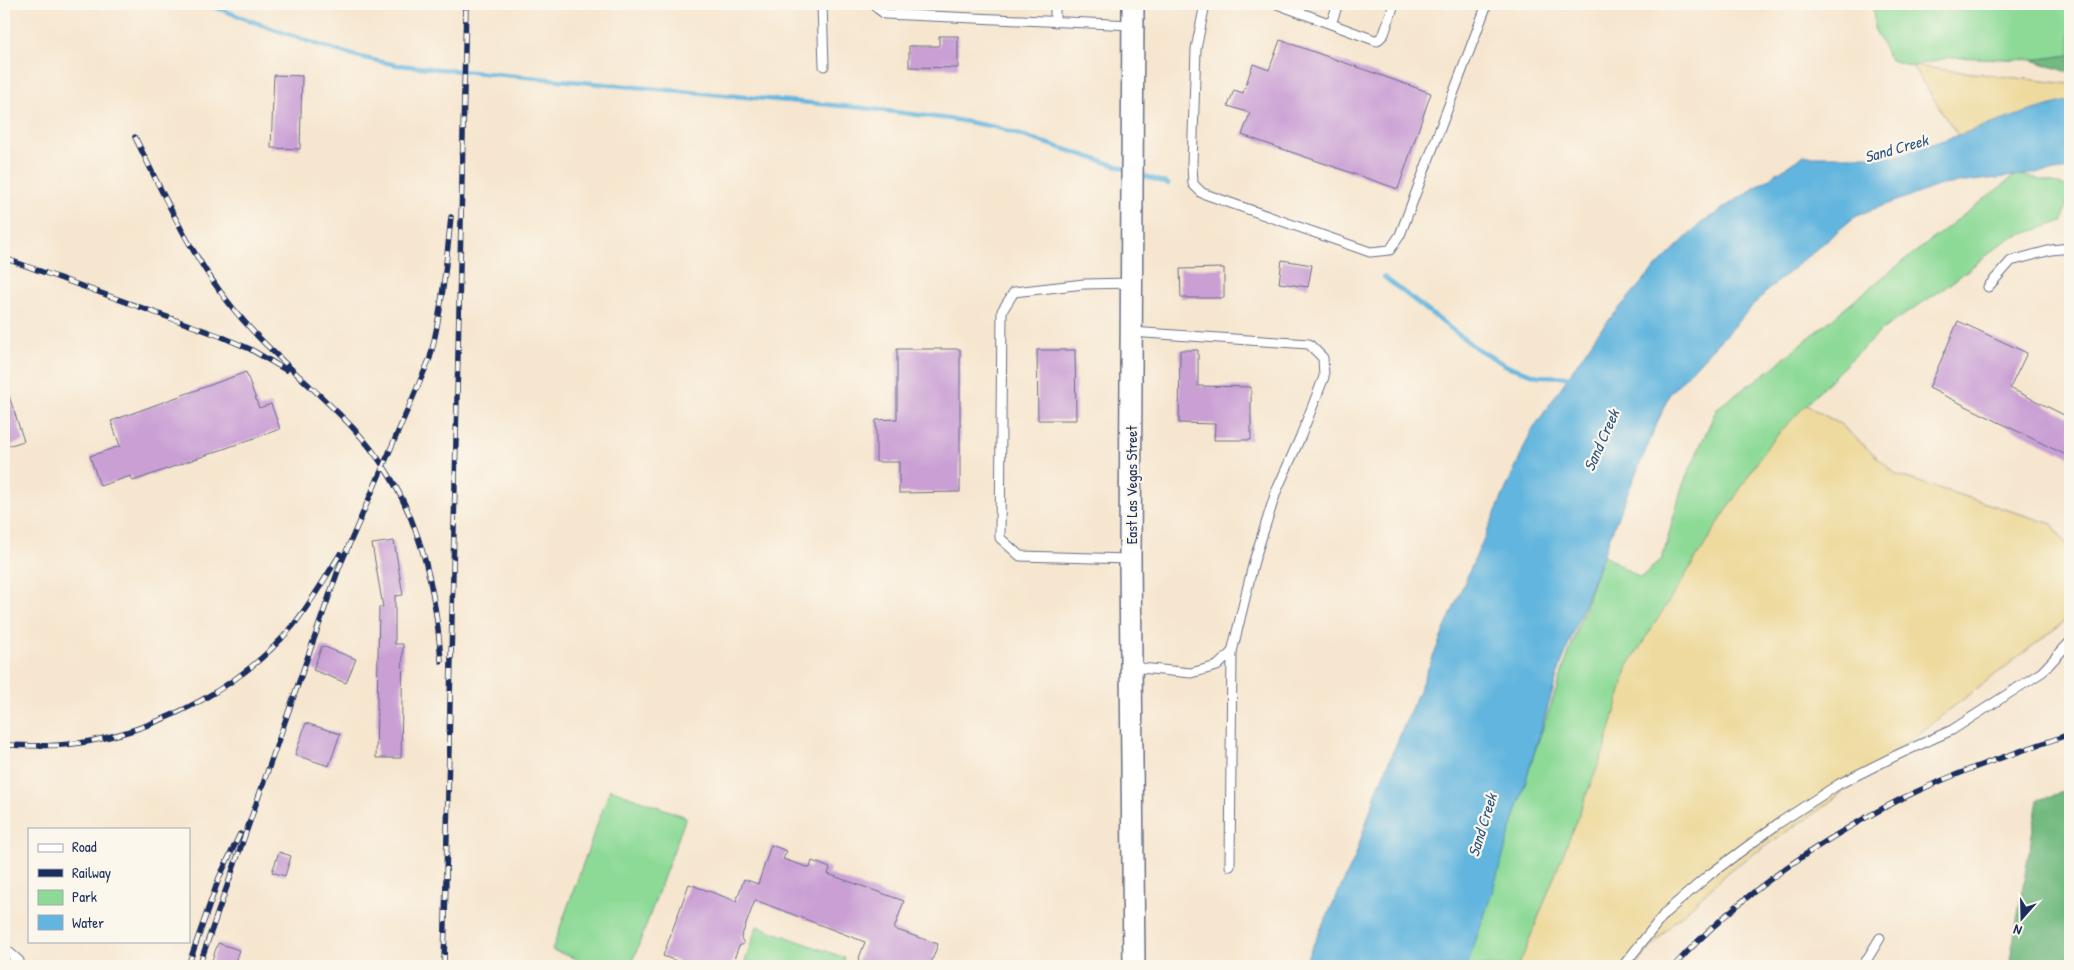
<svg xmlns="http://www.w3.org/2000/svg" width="2074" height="970" viewBox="0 0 2074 970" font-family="'Patrick Hand',sans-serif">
  <rect width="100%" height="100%" fill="#fbf7ec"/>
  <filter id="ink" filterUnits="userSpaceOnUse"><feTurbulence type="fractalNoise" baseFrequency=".02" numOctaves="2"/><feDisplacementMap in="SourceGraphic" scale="10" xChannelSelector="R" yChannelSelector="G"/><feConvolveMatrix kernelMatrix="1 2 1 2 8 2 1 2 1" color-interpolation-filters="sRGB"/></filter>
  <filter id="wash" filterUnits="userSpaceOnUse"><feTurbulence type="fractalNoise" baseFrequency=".0096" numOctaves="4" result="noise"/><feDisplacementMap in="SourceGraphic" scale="20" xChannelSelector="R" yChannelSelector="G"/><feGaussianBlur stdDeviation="1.12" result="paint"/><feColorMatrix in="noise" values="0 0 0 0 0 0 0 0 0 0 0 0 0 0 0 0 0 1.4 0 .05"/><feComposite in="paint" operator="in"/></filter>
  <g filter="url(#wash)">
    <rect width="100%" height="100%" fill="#f6e6cf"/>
    <path fill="#8dda97" stroke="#54847a" d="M1873,4H2070V55L2032,60L1951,57L1912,66L1890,60L1874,28Z
      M2017,174L2070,187L2063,221L2008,239L1946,287L1883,329L1838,372L1768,445L1628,666L1605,748L1523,956L1517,966H1467L1534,754L1603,554L1640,578L1662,559L1682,487L1717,408L1771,369L1883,277Z
      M610,789L686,817L631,966H597L552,950Z
      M757,926L845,958L843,966H760L745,961Z"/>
    <path fill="#72ba80" stroke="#46746f" d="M2070,55V73L2032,60Z
      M2070,790V966H2009L2038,800Z"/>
    <path fill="#eeda9e" stroke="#84847e" d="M1912,66L2070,84V169L1986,178Z
      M1806,405L1840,424L1897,475L2052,524L2070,550V595L2065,621L1819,810L1731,869L1671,925L1635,966H1517L1523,956L1605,748L1628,666L1768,445Z"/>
    <path fill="#62b5de" stroke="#3e729e" d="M2070,100V169L1941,185L1857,215L1771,287L1670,393L1620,511L1560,667L1491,896L1467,966H1303L1354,860L1377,790L1462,588L1531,432L1597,334L1649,274L1701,223L1803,156H1896L2027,112Z"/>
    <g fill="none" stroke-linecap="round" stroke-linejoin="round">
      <path stroke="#62b5de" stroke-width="4.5" d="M206,4C269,27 331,53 397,65L864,108L957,120L995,127L1127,169
        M1139,174L1168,184
        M1384,277L1476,348L1507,366L1538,376L1572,377"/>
    </g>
    <g id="blocks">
      <path fill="#c99fd4" d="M939,36H958V68L909,67V46H939Z
        M1280,40L1431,93L1398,189L1242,135L1250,113L1228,106L1234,90L1243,93L1253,64L1269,70Z
        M274,75L302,76L300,149L271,148Z
        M1282,260L1312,265L1308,287L1279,283Z
        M1224,268V298H1181L1180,269Z
        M1958,321L2027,353L2010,388L2070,418V457L1929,388Z
        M897,349H960V492L899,493V462H876V420L897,419Z
        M1037,350H1075L1076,420H1038Z
        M1180,350H1198V386L1251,387V440H1214L1215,424L1179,423Z
        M246,372L259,408L271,404L280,429L133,481L131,476L100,486L90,456L120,446L111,421Z
        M4,387H6L24,441L4,447Z
        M394,541L403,595L395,596V644H403L401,758H376L379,607H383L372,544Z
        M322,646L356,659L346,683L313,670Z
        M306,723L340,734L329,766L295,755Z
        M771,845L787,851L783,859L810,868L812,861L830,868L828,874L904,901L894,929L938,944L930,966H856L865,942L755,900L741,938L744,944L739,946L731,966H690L663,956L689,884L736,901L744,879L758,884Z
        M279,852L291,856L285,876L272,872Z
        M218,943L239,950L234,966H210Z"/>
    </g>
  </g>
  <g filter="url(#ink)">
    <use href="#blocks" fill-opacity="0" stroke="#686f86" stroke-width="1"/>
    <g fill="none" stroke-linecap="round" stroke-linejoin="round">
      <g stroke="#686f86" stroke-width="11">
        <path id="service" d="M822,4L824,66
          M877,4V8L885,14L1133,25
          M1205,4L1196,49L1192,164L1193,184L1202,193L1370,252L1390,250L1400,235L1487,4
          M1277,4L1377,41L1384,34L1394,4
          M1055,22V4
          M1331,24L1338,4
          M1988,287L2011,261L2051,250L2070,248
          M1130,559L1020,556L1000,538L1002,311L1014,292L1084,284L1132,283
          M1131,667L1191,673L1217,666L1232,652L1254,561L1276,492L1300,438L1324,377L1323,358L1309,344L1131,332
          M1230,866L1232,652
          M4,948L19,961L4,966
          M1623,966L1666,912L1709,875L1779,823L1839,784L1897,755L1952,730L2042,672L2070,642
          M1863,966L1880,938"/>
      </g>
      <g stroke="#686f86" stroke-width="24">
        <path id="tertiary" d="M1133,4L1130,559L1134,966"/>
      </g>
      <use href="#service" stroke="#fff" stroke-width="9"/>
      <use href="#tertiary" stroke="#fff" stroke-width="21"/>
      <g stroke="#1b2f5e" stroke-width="5.5">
        <path id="rail" d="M135,137C168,204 198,272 250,328C282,363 320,393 353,428C414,492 435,575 441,661
          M4,258L220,336L250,349L286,370
          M4,745C33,746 62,747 91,741C166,726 242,686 292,627C310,604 325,579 340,554
          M188,966L219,878L240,834
          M199,966L339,568L430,358C442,311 446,264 451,217
          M444,966L466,4
          M1674,966C1737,897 1818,841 1901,799C1955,772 2013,754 2070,734"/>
      </g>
      <use href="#rail" stroke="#fbf7ec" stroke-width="4" stroke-dasharray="11" stroke-linecap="butt"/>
    </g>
  </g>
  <g text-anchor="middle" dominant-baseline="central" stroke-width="4.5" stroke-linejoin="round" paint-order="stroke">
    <g font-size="15" fill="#1b2f5e" stroke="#fbf7ec">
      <text transform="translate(1131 485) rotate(-90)">East Las Vegas Street</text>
    </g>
    <g font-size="16" font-style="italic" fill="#305784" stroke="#fbf7ec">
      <text transform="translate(1896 148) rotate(-16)">Sand Creek</text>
      <text transform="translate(1601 440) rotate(-66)">Sand Creek</text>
      <text transform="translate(1482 825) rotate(-73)">Sand Creek</text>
    </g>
  </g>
  <rect width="2074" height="970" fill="none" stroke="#fbf7ec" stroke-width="20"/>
  <rect x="28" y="828" width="162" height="115" fill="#fbf7ec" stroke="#a1a7b3"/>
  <rect x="38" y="844" width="25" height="8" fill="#ffffff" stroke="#a1a7b3"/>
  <text x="72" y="852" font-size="15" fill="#1b2f5e">Road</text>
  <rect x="38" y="869" width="25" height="8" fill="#1b2f5e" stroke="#a1a7b3"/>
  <text x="72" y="878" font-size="15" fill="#1b2f5e">Railway</text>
  <rect x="38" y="890" width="25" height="15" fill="#8dda97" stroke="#a1a7b3"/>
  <text x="72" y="902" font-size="15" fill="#1b2f5e">Park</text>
  <rect x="38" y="915" width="25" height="15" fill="#62b5de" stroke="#a1a7b3"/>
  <text x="72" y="928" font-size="15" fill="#1b2f5e">Water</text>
  <g transform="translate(2022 918) rotate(200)" stroke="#fbf7ec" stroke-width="4" paint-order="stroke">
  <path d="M0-4L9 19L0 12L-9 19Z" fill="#1b2f5e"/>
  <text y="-8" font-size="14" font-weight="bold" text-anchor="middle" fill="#1b2f5e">N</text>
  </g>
</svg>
